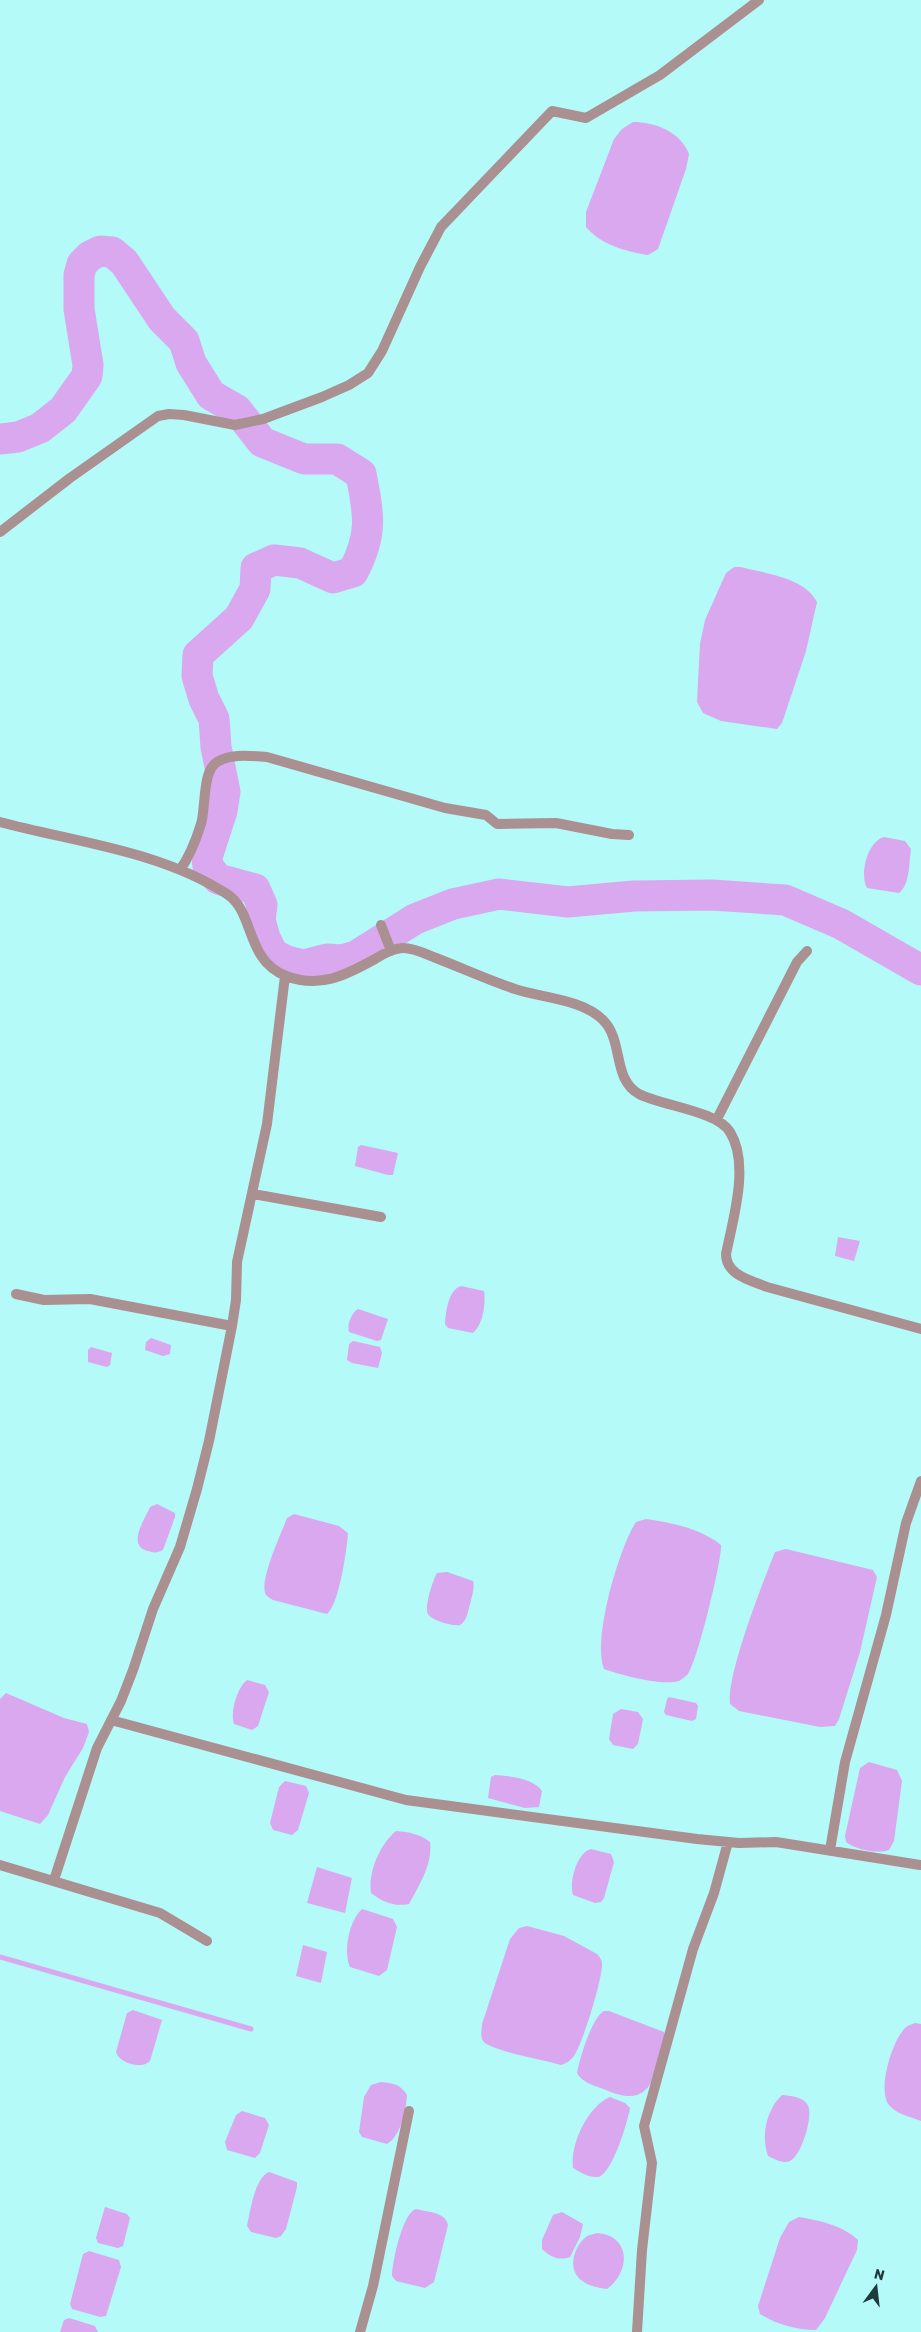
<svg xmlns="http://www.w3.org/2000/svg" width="921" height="2332" viewBox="0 0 921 2332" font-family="Rubik,sans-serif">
  <rect width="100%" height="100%" fill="#b4faf9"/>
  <path fill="#daa8ef" d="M633,122C655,122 681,132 689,154L686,169L658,249L648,255C624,251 602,245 586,227V212L614,139L622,129Z
    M734,567H741C767,574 804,577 817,602L806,651L782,723L777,729L721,721L703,713L697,702L700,644L705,620L726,573Z
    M884,837L905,841L911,849C909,862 910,885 899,893L867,888C859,874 868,841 884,837Z
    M361,1145L398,1153L393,1175H388L355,1166L358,1147Z
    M838,1237L860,1241L854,1261L835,1256Z
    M461,1286L484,1291C486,1303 483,1325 473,1333L448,1328L445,1324C446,1312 448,1290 461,1286Z
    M358,1309L388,1319L381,1340L377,1341L349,1332C347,1325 351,1313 358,1309Z
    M151,1338L171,1345L170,1354L163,1356L145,1350L146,1342Z
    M353,1341L380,1347L382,1353L378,1368L352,1363L347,1360L349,1344Z
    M91,1347L112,1353L110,1365L107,1367L88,1362V1350Z
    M157,1504L175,1513V1517L163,1550C157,1553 154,1553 148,1551C126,1546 145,1519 150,1507Z
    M294,1514L339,1526L348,1533C347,1549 339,1605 327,1614L273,1600C271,1599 267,1596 266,1595C258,1582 282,1532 287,1518Z
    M646,1519C670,1522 702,1529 721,1545C722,1561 697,1662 688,1674C686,1676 681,1680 679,1681C661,1686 621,1675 604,1669C592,1640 619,1548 636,1522Z
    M786,1549L873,1570L877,1577L860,1652L839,1719L835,1726L820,1727L739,1711L730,1704C726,1676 763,1582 775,1552Z
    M447,1572L473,1581C475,1588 472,1596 470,1604C468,1611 467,1621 460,1625C455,1627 430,1620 428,1614C424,1607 433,1580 437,1573Z
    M247,1680L265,1685L269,1692L258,1726L252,1730L234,1724C230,1712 237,1688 247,1680Z
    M6,1693L64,1718L87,1724L89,1732L83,1748L65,1777L48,1815L40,1824L0,1811V1699Z
    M669,1697L696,1703L698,1706L696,1719L692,1721L666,1715L664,1712L667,1699Z
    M621,1709L638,1712L643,1719L638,1744L633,1749L613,1745L609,1739L613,1714Z
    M869,1762L897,1770L902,1781L894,1841L889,1850C877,1854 856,1850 846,1842L845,1836L860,1768Z
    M495,1775C509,1776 533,1778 542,1791L539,1807L525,1808L488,1798L491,1777Z
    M285,1781L306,1786L309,1793L298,1830L292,1835L273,1830L270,1823L279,1787Z
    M396,1831C409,1832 420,1834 430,1842C433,1864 419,1885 409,1904C394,1907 383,1902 371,1893C368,1872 380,1844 396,1831Z
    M591,1849L611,1854L614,1862L604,1898L601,1902L595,1903L573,1895C569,1882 577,1852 591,1849Z
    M317,1867L352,1878L345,1913L307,1903Z
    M362,1909L393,1919L397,1927L387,1970L379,1976L350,1967C343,1951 349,1921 362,1909Z
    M527,1926L564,1936L597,1954C600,1957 602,1960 602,1964C602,1981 583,2042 574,2056C570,2061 567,2063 561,2065C544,2060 498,2052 485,2043C479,2038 482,2031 482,2024L510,1939L519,1928Z
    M303,1945L327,1952L321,1983L296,1976Z
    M133,2010L162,2020L150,2061C141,2070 119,2063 116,2052L127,2013Z
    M604,2011H609L664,2032L665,2037C655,2073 654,2111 606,2090C596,2086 582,2083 577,2073C580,2058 591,2019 604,2011Z
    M915,2023L921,2024V2121C911,2117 896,2114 889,2105C877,2090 892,2041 905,2028C907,2026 912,2024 915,2023Z
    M381,2082C393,2083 400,2084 407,2095C406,2110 401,2136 387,2144L362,2137L359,2132L364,2097L371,2085Z
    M782,2095C791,2096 801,2096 807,2104C815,2113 801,2157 790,2161C782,2164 775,2159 768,2156C761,2136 766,2110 782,2095Z
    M610,2097L625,2103L630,2108C628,2121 612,2175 598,2177C589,2178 580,2172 573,2168C570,2144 588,2106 610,2097Z
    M242,2111L265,2118L269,2125L260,2153L255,2158L227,2150L225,2142L236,2115Z
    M269,2172L297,2182V2187L286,2229L281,2236L276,2238L251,2232L247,2226C250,2212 255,2177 269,2172Z
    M105,2207L127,2214L130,2218L123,2246L118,2248L98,2243L96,2238Z
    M416,2209C427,2212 446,2212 448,2225L434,2282L425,2288L396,2281L392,2276C392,2262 403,2212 416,2209Z
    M562,2212L583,2224L580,2237L570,2257C559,2261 550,2257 542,2249V2240L553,2215Z
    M799,2217C821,2221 842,2225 858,2240L857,2250L825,2318L816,2330C796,2330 776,2324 760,2314L758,2306L780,2238L789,2222Z
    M597,2233C632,2236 630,2272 607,2289C598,2288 584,2285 578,2277C568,2266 575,2245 586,2237C588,2235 594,2234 597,2233Z
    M89,2251L119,2260L121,2267L106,2316L100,2317L72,2309L70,2304L83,2254Z
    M69,2318L95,2326L98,2332H60L64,2320Z"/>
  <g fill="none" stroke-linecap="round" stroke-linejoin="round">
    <path stroke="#daa8ef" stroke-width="5" d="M0,1957L251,2029"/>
    <path stroke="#daa8ef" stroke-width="31" d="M0,439L18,437L40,428L63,410L87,376L88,365L79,309V275L82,264L90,256L100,251L112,252L124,262L162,319L184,341L191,363L211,395L237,410L262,442L304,459H337L361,474C369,515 373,534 353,572L333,578L300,563L274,560L256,568L255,589L239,618L198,655L197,676L204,699L214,719L216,747L225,792L222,811L207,857L208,867L218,879L255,889L262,905L260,920L265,938L273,954L287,961L304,965L327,959L342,960L356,956L415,919L453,904L499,894L568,902L634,896L712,895L785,900L841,924L921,970"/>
    <path stroke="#aa9091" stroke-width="10" d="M0,532L70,478L158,416L169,414L184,415L235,425L263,419L322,397L349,385L368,373L382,351L420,267L441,227L552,111L586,118L660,75L759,0
      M0,822C75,842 161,851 227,894C255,912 245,960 286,976C320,989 346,975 375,959C383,954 393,948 403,948C414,948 426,954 436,958C462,968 488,980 515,989C542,998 582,999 603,1020C624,1041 612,1079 639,1094C663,1106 717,1111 730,1132C750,1164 733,1219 726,1254C726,1275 750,1280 767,1287L921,1329
      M180,870C190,856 196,840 201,824C206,808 202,771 217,762C231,753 251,756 267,757L445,808L486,815L497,824L556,823L612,834L629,835
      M381,925L391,951
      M717,1119L797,962L807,951
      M253,1194L381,1217
      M16,1294L44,1300L90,1299L232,1326
      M111,1720L406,1800L697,1839L739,1843L776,1842L920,1865
      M830,1850L845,1762L886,1615L906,1523L921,1481
      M0,1865L160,1913L207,1941
      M54,1880L97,1748L121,1701L133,1670L153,1609L180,1547L197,1489L209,1441L232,1326L236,1300L237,1262L267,1124L285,976
      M360,2332L373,2286L409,2111
      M637,2332L642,2250L652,2163L644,2126L693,1949L714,1893L728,1842"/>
  </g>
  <g transform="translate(876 2287) rotate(15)" stroke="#b4faf9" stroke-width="4" paint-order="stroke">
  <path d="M0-4L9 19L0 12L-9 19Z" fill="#1f3b3b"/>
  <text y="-8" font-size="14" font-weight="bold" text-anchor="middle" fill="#1f3b3b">N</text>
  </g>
</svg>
